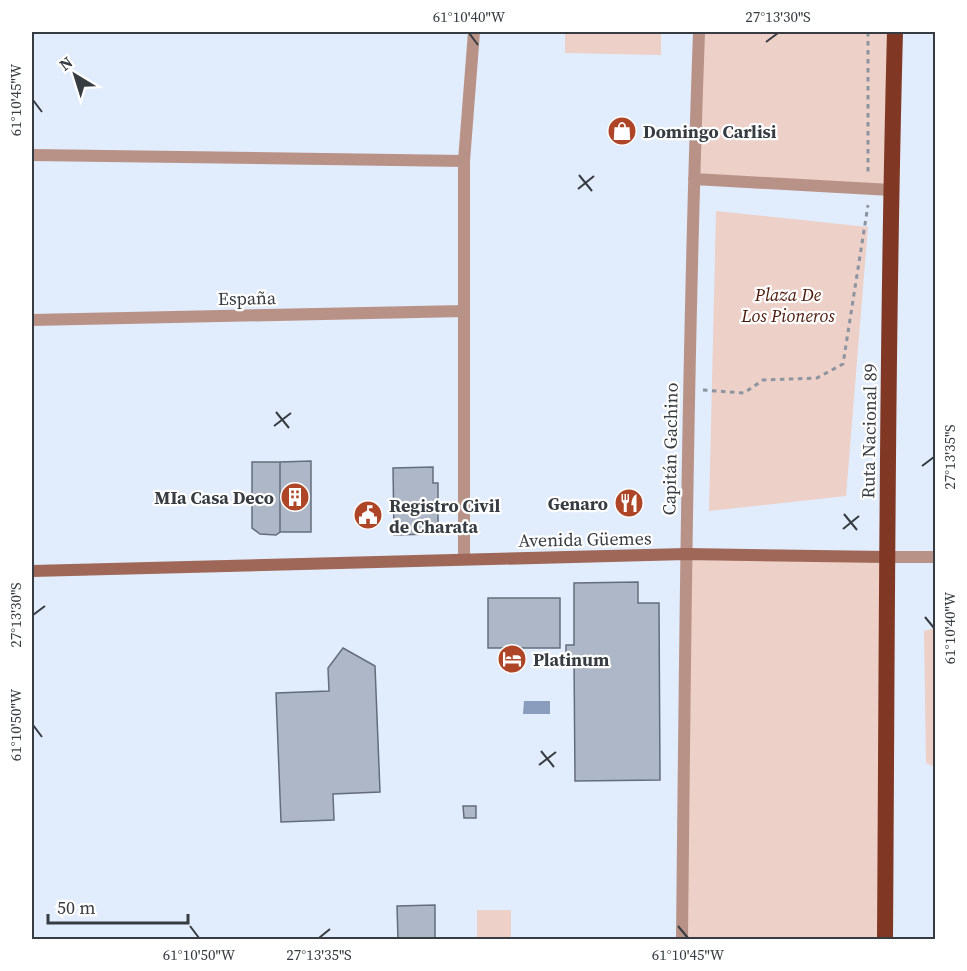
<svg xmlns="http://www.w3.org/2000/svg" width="967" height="971" viewBox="0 0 967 971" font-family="'Source Serif 4',serif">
  <rect width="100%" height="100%" fill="#e1ecfd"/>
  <path fill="#edd0c8" d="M565,32H661V55L565,53Z
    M699,32H895L891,190L694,179Z
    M716,211L868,227L846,496L709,511Z
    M686,554L887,557L885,939L682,940Z
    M935,628H936L935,767L926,763L924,631Z
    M477,910H511V939H477Z"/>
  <path fill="#8a9dbd" d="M524,701H550V714H523Z"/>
  <path fill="#adb7c7" stroke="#646d7c" stroke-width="1.5" d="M311,461V532H280V462Z
    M252,462H280V532L276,535L260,534L252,528Z
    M433,467V483H438V529L433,534L394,535L393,468Z
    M638,582V603H659L660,780L575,781L574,658H566V645H574V583Z
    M488,598H560V648H488Z
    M343,648L375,666L380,792L333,794L334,820L281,822L276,693L329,691L328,668Z
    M463,806H476V818H464Z
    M435,905V940H398L397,906Z"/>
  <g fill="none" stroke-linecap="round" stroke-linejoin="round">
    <path stroke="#8c949f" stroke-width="3" stroke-dasharray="4.5 4.5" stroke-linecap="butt" d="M868,32V174
      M703,390L744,393L763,380L817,378L843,364L868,205"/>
    <path stroke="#b99287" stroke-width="12" d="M32,155L464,161
      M694,179L891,190
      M32,320L464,311
      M464,559V161L474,32
      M682,940C685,637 688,334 699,32"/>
    <path stroke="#b99287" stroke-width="12" d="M887,557H936"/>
    <path stroke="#9e6757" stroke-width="12" d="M32,571L686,554L887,557"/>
    <path stroke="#803824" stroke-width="16" d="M885,940C887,637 887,334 895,32"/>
  </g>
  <path fill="none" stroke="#373c42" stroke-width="2" d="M469,33L478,45M766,42L778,33M33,100L42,112M579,175L592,191M578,189L594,176M276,412L289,428M274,426L291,413M922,466L934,457M844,514L857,530M843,529L859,516M33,615L45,606M925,617L934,628M33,725L42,737M541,751L554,767M539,765L556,752M190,926L199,938M678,926L688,938M319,938L330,929"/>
  <defs>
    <g id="shop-disc" transform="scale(1.5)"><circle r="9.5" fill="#ae4527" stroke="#fff"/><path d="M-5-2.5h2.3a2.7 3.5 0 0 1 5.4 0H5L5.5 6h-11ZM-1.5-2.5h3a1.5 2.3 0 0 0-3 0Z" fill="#fff"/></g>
    <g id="building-disc" transform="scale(1.5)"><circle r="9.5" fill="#ae4527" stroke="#fff"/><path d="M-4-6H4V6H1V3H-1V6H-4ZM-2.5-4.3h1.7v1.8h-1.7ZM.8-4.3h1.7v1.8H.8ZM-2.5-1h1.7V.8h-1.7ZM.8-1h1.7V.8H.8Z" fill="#fff"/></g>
    <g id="restaurant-disc" transform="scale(1.5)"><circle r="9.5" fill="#ae4527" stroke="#fff"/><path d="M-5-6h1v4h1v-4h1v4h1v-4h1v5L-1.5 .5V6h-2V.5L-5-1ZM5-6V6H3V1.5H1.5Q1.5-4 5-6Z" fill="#fff"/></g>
    <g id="civic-disc" transform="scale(1.5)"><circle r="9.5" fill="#ae4527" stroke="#fff"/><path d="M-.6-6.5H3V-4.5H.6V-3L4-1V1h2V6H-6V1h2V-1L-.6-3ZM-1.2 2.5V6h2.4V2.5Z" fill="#fff"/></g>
    <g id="hotel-disc" transform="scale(1.5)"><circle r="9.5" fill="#ae4527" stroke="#fff"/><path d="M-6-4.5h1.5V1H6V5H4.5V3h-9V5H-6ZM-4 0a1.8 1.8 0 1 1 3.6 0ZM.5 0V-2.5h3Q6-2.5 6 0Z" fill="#fff"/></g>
  </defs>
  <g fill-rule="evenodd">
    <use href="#shop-disc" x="622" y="131"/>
    <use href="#building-disc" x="295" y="497"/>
    <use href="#restaurant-disc" x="629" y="503"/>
    <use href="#civic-disc" x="368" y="515"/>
    <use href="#hotel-disc" x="512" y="659"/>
  </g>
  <g text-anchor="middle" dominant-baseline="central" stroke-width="4.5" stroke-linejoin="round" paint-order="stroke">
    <g font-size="18" font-weight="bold" fill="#373c42" stroke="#fff" text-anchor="start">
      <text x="643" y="131">Domingo Carlisi</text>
      <text x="274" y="497" text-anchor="end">MIa Casa Deco</text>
      <text x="608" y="503" text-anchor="end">Genaro</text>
      <text x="389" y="505">Registro Civil<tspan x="389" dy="21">de Charata</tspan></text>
      <text x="533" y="659">Platinum</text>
    </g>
    <g font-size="18" font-style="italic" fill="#4c190a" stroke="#fff">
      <text x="788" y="294">Plaza De<tspan x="788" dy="21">Los Pioneros</tspan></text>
    </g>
    <g font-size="18" fill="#373c42" stroke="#fff">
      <text transform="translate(247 298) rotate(-1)">España</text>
      <text transform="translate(869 431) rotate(-89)">Ruta Nacional 89</text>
      <text transform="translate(670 449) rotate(-89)">Capitán Gachino</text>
      <text transform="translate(585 539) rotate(-1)">Avenida Güemes</text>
    </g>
  </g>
  <rect width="967" height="971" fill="none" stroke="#ffffff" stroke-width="66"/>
  <g transform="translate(75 75) rotate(322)" stroke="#ffffff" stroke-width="4.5" paint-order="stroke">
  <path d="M0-4.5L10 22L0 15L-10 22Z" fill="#373c42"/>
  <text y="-9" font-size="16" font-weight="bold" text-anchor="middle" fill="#373c42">N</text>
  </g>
  <path d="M48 914v9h140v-9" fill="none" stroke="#373c42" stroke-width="3"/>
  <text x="57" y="914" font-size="18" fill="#373c42" stroke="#ffffff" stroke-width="4.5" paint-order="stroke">50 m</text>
  <rect x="33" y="33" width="901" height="905" fill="none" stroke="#373c42" stroke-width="2"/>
  <g font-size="15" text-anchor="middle" fill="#373c42">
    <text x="469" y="22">61°10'40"W</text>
    <text x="778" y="22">27°13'30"S</text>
    <text transform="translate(16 100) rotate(-90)" y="5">61°10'45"W</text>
    <text transform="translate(950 457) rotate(-90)" y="5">27°13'35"S</text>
    <text transform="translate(16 615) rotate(-90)" y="5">27°13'30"S</text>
    <text transform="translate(950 628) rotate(-90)" y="5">61°10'40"W</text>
    <text transform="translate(16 725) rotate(-90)" y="5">61°10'50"W</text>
    <text x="199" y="960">61°10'50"W</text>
    <text x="319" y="960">27°13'35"S</text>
    <text x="688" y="960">61°10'45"W</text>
  </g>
</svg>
